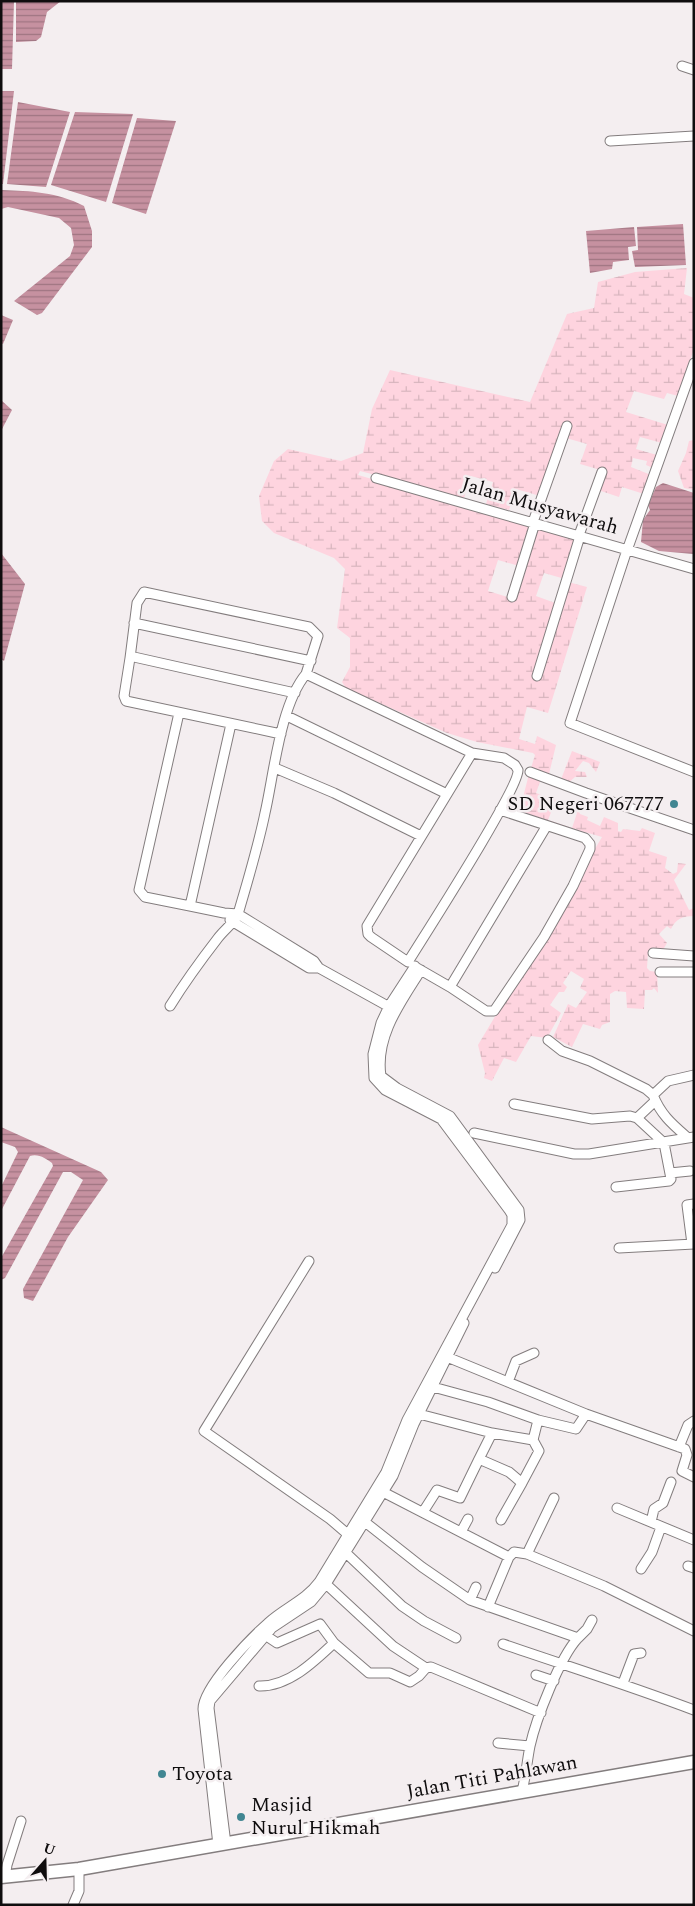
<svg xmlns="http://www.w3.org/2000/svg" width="695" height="1906" viewBox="0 0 695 1906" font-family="Spectral,serif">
  <defs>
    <pattern id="wetland-marsh" width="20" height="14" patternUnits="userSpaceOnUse" patternTransform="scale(1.25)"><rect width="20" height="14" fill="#fed4df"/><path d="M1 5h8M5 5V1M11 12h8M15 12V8" fill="none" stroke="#d8b5be"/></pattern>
    <pattern id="water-rules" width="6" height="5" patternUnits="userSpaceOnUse" patternTransform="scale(1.25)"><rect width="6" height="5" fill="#c691a0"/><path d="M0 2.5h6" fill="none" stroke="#9f7581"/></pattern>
  </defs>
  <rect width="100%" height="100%" fill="#f4eef0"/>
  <path fill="url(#wetland-marsh)" d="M687,268L684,294L694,298V349L678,396L667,393L664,399L634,391L626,412L668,425L662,443L640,437L636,449L657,455L653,468L646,465L647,461L633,458L631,467L651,475L644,494L622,487L619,497L598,490L604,471L580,464L587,444L566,438L540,496L516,489L509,510L486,504L493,482L471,476L464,498L360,471L358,475L532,525L519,566L498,560L488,591L514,599L536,528L577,539L565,579L544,573L536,596L558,604L568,582L587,587L548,713L527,707L519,739L535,744L537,736L556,745L549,774L531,768L535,755L533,753L477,742L447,733L346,688L342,682L350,667V638L337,628L345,569L334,558L274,533L262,521L259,496L274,461L288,449L341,461L363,453L372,409L390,370L530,402L567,314L594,308L598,282L635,272Z
    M694,440V490L684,488L678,471L686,453L689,441Z
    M572,751L600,762L596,772L589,763L583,761L575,771L585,772L587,777H575L567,784L560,782Z
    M529,774L541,779L536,793L556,800L548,820L572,828L577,813L574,808L578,809L580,814L588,817L587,820L600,826L604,817L618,823V831L621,832L623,829L640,831L642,828L655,833L649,851L667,857L665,868L673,874L677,872L678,863L686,864L674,880L689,910L694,908V916C682,916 676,919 671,929L667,926L659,934L667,943L661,953L648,952L647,968L650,971L657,972L658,993L654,988L652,990H645L644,1009L627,1008L626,992L615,991L610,994V1022L602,1025L600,1029L583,1024L572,1047L553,1037L568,1004L576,1008L587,992L580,988L584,979L571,971L563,983L567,987L564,992H559L550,1005L561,1013L547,1038L531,1036L516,1062L504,1058L492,1081L484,1078L485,1073L478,1045L602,837L519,813Z"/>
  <path fill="url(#water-rules)" d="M1,1H14L12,69H1Z
    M16,1H61L47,12L41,37L36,41L16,42Z
    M1,91H14L3,184H1Z
    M18,102L70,112L46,187L7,184Z
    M75,112L133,114L106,202L51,185Z
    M137,118L176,121L146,214L112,203Z
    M1,190C31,191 57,192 84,206L92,231V247L42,313L37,315L14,301L70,256L74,245L71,228L59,218L8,207L1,209Z
    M683,224L686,265L635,267L632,251L638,250L637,227Z
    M634,227L636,246L628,247L629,260L613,262L612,269L590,273L586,231Z
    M1,315L13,320L3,344L1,343Z
    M1,400L12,410L1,431Z
    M663,483L694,493L693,554L659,551L641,542L643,520L650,510L648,505L656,487Z
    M1,553L25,584L4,661L1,659Z
    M1,1127L101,1172L108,1180L68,1237L33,1301L24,1298L23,1289L83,1180L71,1172H63L5,1278L1,1280V1258L53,1166L52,1163C47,1159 38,1153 30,1156L1,1211V1187L18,1152L15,1147L1,1142Z"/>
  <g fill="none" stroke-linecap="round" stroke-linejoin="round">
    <g stroke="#837d7e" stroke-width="11">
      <path id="street" d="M682,66L694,70
        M610,141L694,136
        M694,363L625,556L570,723L694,772
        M376,478L694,569
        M533,522L567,426
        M579,535L602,472
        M512,597L535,523
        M134,623L311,661
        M130,658L137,603L144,592L309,627L318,636L306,674
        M537,676L580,536
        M179,713L139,890L145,897L190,906
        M287,716L447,794
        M231,724L190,906L224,913L238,914L314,961L319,968L393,1009
        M281,734L126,701L124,696L130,658L134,657L295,693
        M275,768L334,793L421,836
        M530,772L586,793L694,830
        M230,920L309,968H319
        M653,953L694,956
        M417,968L450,987L546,827
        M421,970C401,1002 375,1036 381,1076L397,1088L450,1116L519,1210L520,1220L495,1268
        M660,972H694
        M450,987L486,1011H494L544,937L573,886L590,849V844L585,838L500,810
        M170,1006C185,982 201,960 218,938C225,929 233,924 238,914C248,880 258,847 265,813C274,774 280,705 306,674L472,753L504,758L515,765L518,770C520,787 424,936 408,962L371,937L368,934L367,926L472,753
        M548,1040L562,1051L590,1061L646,1089L653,1095C661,1115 672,1124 688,1138
        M653,1095L668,1081L694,1075
        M514,1104L592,1119L630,1116L637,1118L664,1143L671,1179L669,1181L616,1187
        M637,1118L654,1102
        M474,1133L574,1154H589L694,1137
        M670,1173L690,1171
        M692,1244L687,1205L694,1204
        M619,1248L694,1244
        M309,1261L204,1431L330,1519L351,1537
        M447,1357L586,1414L685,1449L687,1455L682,1471L694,1477
        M508,1382L516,1361L534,1353
        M433,1387L488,1402L538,1420
        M419,1414L492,1433
        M679,1447L688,1425L694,1421
        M479,1459L492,1433L533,1440
        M522,1483L539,1451L533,1440L538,1420L576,1429L586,1414
        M383,1492L509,1557
        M617,1508L694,1540
        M423,1512L437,1490L460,1498L479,1459L509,1472L522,1483L501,1520
        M365,1522L422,1567L470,1600L578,1638C560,1657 536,1719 530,1746C527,1761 526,1776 522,1791
        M651,1522L654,1509L663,1503L671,1482
        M461,1532L468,1519
        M345,1552L402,1606L424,1621L456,1638
        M527,1554L554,1498
        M688,1566L694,1568
        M641,1569L652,1552L661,1527
        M326,1584L393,1646L426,1668
        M470,1600L476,1587
        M488,1607L509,1557L514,1552L527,1554L604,1586L694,1631
        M265,1635L277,1643L320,1624L334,1643L369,1673H390L410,1682L419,1676L426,1668L431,1667L541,1713
        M578,1638L587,1629L592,1620
        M503,1644C567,1666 631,1686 694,1710
        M536,1675L554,1681
        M623,1683L634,1654L641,1653
        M259,1686C288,1687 314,1662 334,1643
        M498,1743L530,1746
        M226,1844L209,1708L210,1701L272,1628L311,1602L326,1584L393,1476L414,1424L464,1323
        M218,1845L203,1709C203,1687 251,1638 268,1623C284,1608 306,1600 319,1582L386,1472L407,1420L512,1225V1215L509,1210L441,1119L385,1090L374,1078L373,1054L381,1023L389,1006L415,966
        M5,1877L7,1865L21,1821
        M73,1905L79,1891V1869"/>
    </g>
    <g stroke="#837d7e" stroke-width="15">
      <path id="primary" d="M1,1877L79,1869L694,1762"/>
    </g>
    <use href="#street" stroke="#fff" stroke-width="9"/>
    <use href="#primary" stroke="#fff" stroke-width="12"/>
  </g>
  <g fill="#418692" stroke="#f4eef0" stroke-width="2">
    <circle cx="674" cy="804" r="5"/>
    <circle cx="162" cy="1774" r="5"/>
    <circle cx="241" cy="1817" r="5"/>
  </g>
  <g text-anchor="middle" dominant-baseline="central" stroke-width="5" stroke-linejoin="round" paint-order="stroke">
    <g font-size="20" fill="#0f0d0e" stroke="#f4eef0">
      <text transform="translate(540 506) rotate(16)">Jalan Musyawarah</text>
      <text transform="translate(492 1777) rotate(-10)">Jalan Titi Pahlawan</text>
    </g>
    <g font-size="20" fill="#0f0d0e" stroke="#f4eef0" text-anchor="start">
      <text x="664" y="804" text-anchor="end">SD Negeri 067777</text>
      <text x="172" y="1774">Toyota</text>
      <text x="251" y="1805">Masjid<tspan x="251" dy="23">Nurul Hikmah</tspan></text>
    </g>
  </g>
  <rect width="695" height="1906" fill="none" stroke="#0f0d0e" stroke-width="5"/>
  <g transform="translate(45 1861) rotate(20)" stroke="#f4eef0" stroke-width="4" paint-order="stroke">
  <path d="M0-4L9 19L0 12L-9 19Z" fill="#0f0d0e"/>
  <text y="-8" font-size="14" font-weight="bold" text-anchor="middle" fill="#0f0d0e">U</text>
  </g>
</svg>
